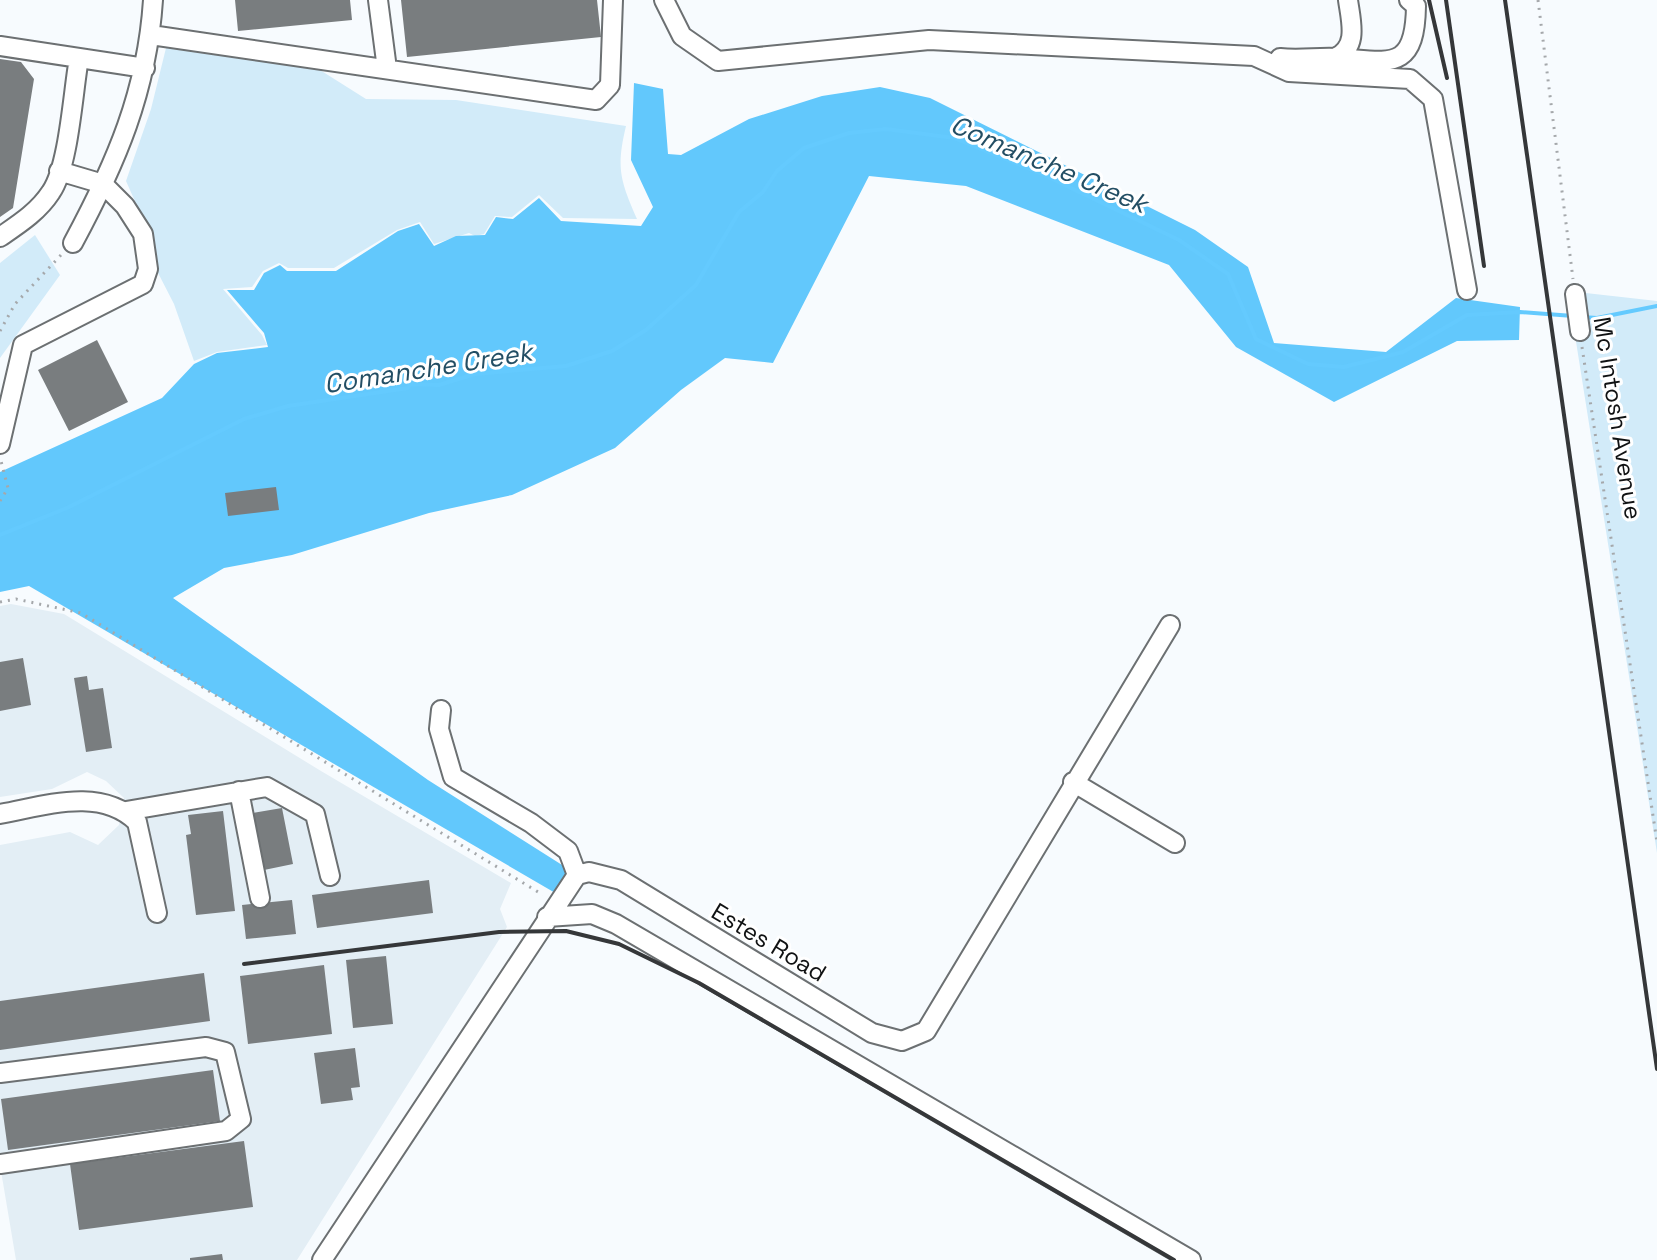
<svg xmlns="http://www.w3.org/2000/svg" width="1657" height="1260" viewBox="0 0 1657 1260" font-family="'Space Grotesk',sans-serif">
  <rect width="100%" height="100%" fill="#f7fbfe"/>
  <path fill="#e3eef5" d="M11,604L64,614L321,771L511,883L500,909L507,927L297,1260H16L0,1165V845L70,832L98,845L119,825L124,798L106,781L87,772L52,789L0,797V606Z"/>
  <path fill="#d2ebf9" d="M166,48L320,70L366,99L456,100L626,126C616,168 620,180 637,219L563,218L539,195L512,217L495,216L484,234L475,236L469,233L434,244L420,222L397,230L334,268H288L279,263L263,271L252,287L223,289L262,335L267,345L217,352L194,361L174,304L155,267L153,242L126,181L151,109Z
    M35,235L60,275L0,358V263Z
    M1568,291L1657,301V853Z"/>
  <path fill="#62c8fc" d="M634,83L663,89L668,154L681,155L749,119L822,96L880,87L930,98L1195,230L1248,267L1274,343L1386,352L1456,298L1520,307L1519,340L1457,341L1334,402L1236,347L1169,265L966,186L869,176L773,363L725,358L681,390L615,448L512,495L429,513L292,555L224,568L173,598L428,780L570,870L557,894L29,586L0,592V472L162,398L194,364L217,353L268,347L264,333L227,290H254L264,273L280,265L287,271H336L398,231L419,224L434,246L456,236L485,235L496,217L513,219L539,198L561,221L641,226L653,207L631,160Z"/>
  <g fill="none" stroke-linecap="round" stroke-linejoin="round">
    <path stroke="#64cafe" stroke-width="4" d="M1582,317L1597,318L1657,306
      M0,535L67,508L244,419L288,406L408,388L410,384L439,385L475,374L566,366L612,351L646,330L696,285L739,212L763,192L777,171L804,148L849,133L886,129L954,138L1042,174L1179,240L1228,274L1256,339L1308,364L1344,367L1403,352L1467,315L1520,312L1573,316"/>
  </g>
  <path fill="#797d7f" d="M235,0H350L352,20L238,31Z
    M401,0H597L601,37L407,57Z
    M0,59L21,62L34,79L13,208L0,217Z
    M97,340L128,402L69,431L38,370Z
    M276,487L279,510L228,516L225,493Z
    M23,658L31,705L0,711V662Z
    M87,676L89,690L103,688L112,748L86,752L74,678Z
    M282,808L293,864L264,870L253,813Z
    M223,811L235,911L196,915L186,835L191,834L188,815Z
    M429,880L433,913L317,928L312,895Z
    M292,900L296,934L246,939L242,905Z
    M386,956L393,1024L353,1028L346,960Z
    M324,965L332,1034L248,1044L240,976Z
    M204,973L210,1021L0,1050V1001Z
    M355,1048L360,1087L351,1088L353,1100L321,1104L314,1053Z
    M213,1070L220,1121L8,1150L1,1099Z
    M244,1141L253,1207L79,1230L70,1164Z
    M222,1254L223,1260H190V1258Z"/>
  <g fill="none" stroke-linecap="round" stroke-linejoin="round">
    <g stroke="#6c7072" stroke-width="22">
      <path id="minor" d="M378,0L387,69
        M664,0L682,36L718,61L929,40L1254,56L1289,72L1410,79L1433,99L1467,290
        M151,35L596,100L610,85L613,0
        M0,46L145,68
        M1280,58C1300,60 1318,57 1337,58C1389,61 1415,73 1416,6L1409,0
        M1335,58C1359,47 1351,22 1348,0
        M0,237C19,224 38,212 51,192C69,166 73,91 79,58
        M73,243C116,163 147,92 153,0
        M1575,294L1580,331
        M0,444L23,345L143,284L148,269L143,234L125,206L103,184L59,171
        M441,710L439,729L453,777L531,823L568,851L577,875
        M1073,782L1175,843
        M239,791L260,898
        M126,811L267,787L315,814L330,876
        M0,814C45,806 100,786 137,822L157,913
        M547,917L592,914L616,924L1191,1260
        M0,1073L206,1047L225,1052L241,1119L226,1131L0,1164
        M322,1260L577,875L589,872L621,880L872,1033L902,1041L926,1031L1170,625"/>
    </g>
    <path stroke="#a5a8ab" stroke-width="3" stroke-dasharray="2 6" stroke-linecap="butt" d="M1538,0L1573,279
      M0,331L15,304L61,255
      M1582,347L1657,842
      M0,501L8,488L1,461
      M0,602L16,599L81,613L543,895"/>
    <use href="#minor" stroke="#fff" stroke-width="18"/>
    <path stroke="#353739" stroke-width="4" d="M1429,0L1447,78
      M1446,0L1484,266
      M1505,0L1657,1069
      M244,964L499,932L566,931L619,944L699,983L1174,1260"/>
  </g>
  <g text-anchor="middle" dominant-baseline="central" stroke-width="6" stroke-linejoin="round" paint-order="stroke">
    <g font-size="24" fill="#101213" stroke="#fff">
      <text transform="translate(1618 418) rotate(81)">Mc Intosh Avenue</text>
      <text transform="translate(769 942) rotate(31)">Estes Road</text>
    </g>
    <g font-size="26" font-style="italic" fill="#234e64" stroke="#fff">
      <text transform="translate(1049 164) rotate(23)">Comanche Creek</text>
      <text transform="translate(428 368) rotate(-9)">Comanche Creek</text>
    </g>
  </g>
</svg>
